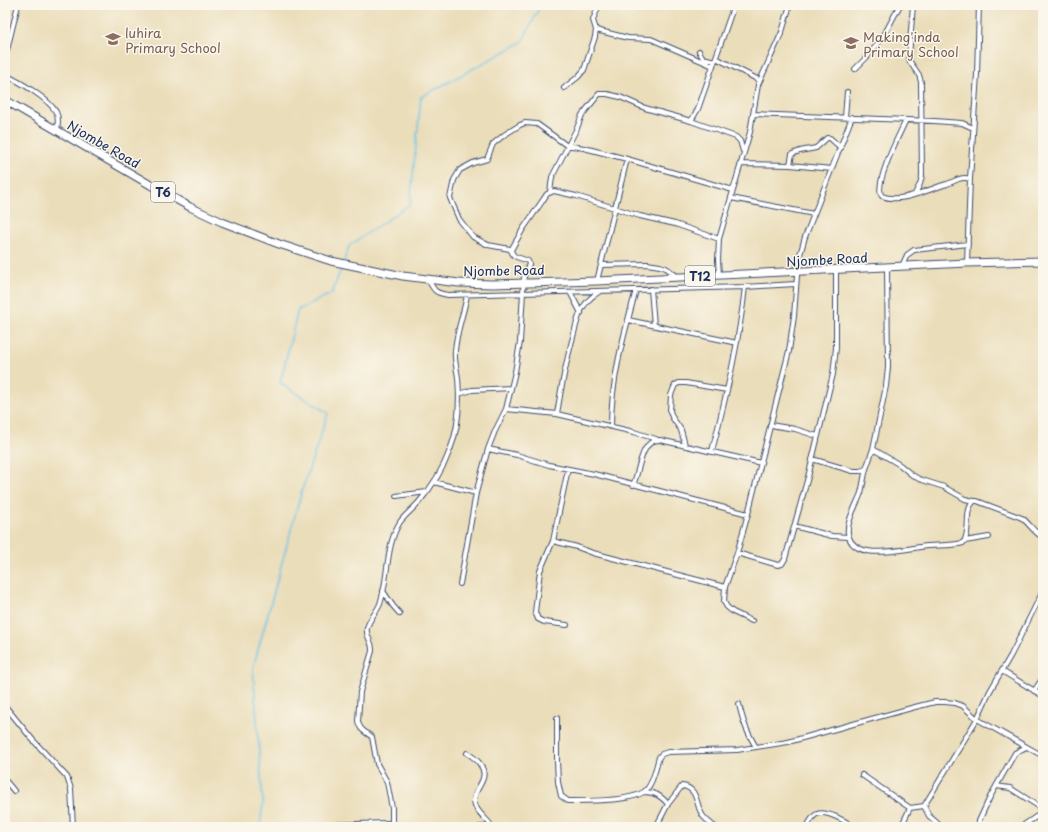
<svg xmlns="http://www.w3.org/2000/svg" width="1048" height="832" viewBox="0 0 1048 832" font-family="'Playpen Sans',sans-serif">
  <rect width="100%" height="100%" fill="#fbf7ec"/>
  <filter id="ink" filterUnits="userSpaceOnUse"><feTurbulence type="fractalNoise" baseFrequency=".025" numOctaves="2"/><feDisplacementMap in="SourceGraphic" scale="8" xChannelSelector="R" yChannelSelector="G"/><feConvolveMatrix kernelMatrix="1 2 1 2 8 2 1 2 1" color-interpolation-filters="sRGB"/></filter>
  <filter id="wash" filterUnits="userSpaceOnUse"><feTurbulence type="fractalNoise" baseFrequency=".012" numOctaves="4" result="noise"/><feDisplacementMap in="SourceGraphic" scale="16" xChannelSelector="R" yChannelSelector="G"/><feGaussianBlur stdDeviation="0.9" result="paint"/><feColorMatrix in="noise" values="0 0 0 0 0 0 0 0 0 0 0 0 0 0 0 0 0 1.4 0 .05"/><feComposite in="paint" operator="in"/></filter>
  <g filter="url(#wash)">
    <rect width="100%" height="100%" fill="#eaddb9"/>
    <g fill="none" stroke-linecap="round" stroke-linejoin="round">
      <path stroke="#6bc3e9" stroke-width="1.5" d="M344,261L349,246L410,204L421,97L522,42L541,5
        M260,827L263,803L253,668L302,490L328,413L280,383L298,310L332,293L342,266"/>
    </g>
  </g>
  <g filter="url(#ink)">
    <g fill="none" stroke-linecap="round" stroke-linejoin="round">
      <g stroke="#3a496c" stroke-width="6">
        <path id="street" d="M913,5L909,56L910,62L919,75L921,82L922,176L920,184L915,194
          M596,30L628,38L651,39L713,66
          M699,51L703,58L715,61
          M5,58L18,5
          M716,58L759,80
          M855,69L868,56L883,37L900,5
          M5,75C19,81 49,99 56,112C59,118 58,124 57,131
          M564,88L578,77L584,70L595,37L596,30L593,20L599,5
          M753,114L934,121L962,123L973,128
          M845,117L847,92
          M906,120C900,133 873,185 882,196C900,204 929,189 947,184C956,181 960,176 970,179
          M691,121L698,109L734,5
          M740,164L790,165L832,169
          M790,165L792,154L800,151L816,148L827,138H830L841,148
          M550,192L552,177L577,128L582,115L599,94H607L620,97L645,108L691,121L736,137L740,141L743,151
          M731,198L814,214
          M511,250L523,229L541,203L547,194L554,191L576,196L640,216L675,224L719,239
          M967,263L970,179L977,74L979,5
          M601,265L647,264L660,266L666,268L677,276
          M902,266L907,255L914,250L968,244
          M719,275L718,260L719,239L750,132L758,85L782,32L790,5
          M428,279C434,291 435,293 448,295L745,287L796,284
          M597,281L627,159
          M651,289L654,325
          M570,292L581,313
          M628,320L737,343
          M459,394L472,390L511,388
          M506,409L557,414L634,432L656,439
          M557,414C561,388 566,362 573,337C575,329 577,321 580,313C584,304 590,297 599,292
          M770,425L795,429L817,436
          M611,426C611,380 624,334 636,290
          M685,445L681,430L672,417L670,411L671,395L675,385L679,383H686L727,390
          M488,449L517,455L549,465L594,474L748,514
          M873,449L900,465L912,475L919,479L944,487L965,499L974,501
          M712,451C726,397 739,343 745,287
          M812,459L853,471H860L866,469L873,449L886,386L888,367L887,268
          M568,469L553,541L577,547L593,553L725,587
          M866,469C864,477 863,485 861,493C857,504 846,522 848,533C852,564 907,548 927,546C939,545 952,546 963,543C972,531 963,511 974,501H977L1022,518C1030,524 1034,533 1043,537
          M434,482L476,493
          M633,485C640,471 640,439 660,440L761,463
          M396,496L427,492
          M794,526L832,536L849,537
          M553,541L540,571L535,612L538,619L544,622L567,625
          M965,541L989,537
          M737,553L778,565L782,564L785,559L808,477L833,374L836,348V270
          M460,584L476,493L488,449L495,431L506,409L515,372L520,342L524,276L529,264L528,261L514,256L510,249L488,245L473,237L459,219L450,198L454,180L460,170L473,163L487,159L493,144L504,135L520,125L525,123L537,124L566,145L584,148L627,159L733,190
          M383,591L393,606L400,614
          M752,621L733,612L727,607L724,602L725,587L737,553L748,514L789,351L794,316L798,262L805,237L852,117
          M1002,671L1043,696
          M1034,691L1043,678
          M739,704C743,722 747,732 756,747
          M5,706L32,739L67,777L71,789L73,827
          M557,718V761L558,782L561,796L568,801C585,801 637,802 647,789C654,781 656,767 659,757L662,754L668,752L737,750L788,742L915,707L935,702H945L955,703L963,706L977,719L1043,756
          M467,753C477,759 488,768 482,781C479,788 474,793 474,801C475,812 487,818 492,827
          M862,775L910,808
          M5,780L14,791
          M996,786L1010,788L1043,809
          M644,792C655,792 661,796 668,804
          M924,806L929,816L942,827
          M392,824V808L387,782L377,764L372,737C366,732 359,730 358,721L360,692L372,651C373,640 365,638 367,628C369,619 377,612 380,604C389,578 385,546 400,522C406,514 413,509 419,502C432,487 443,469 450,450C459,428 460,401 458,378C457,369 454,360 455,351C456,332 464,313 467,295
          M329,825L387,823L405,827
          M480,827H492
          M656,827L668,804L682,786C699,788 695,805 703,816C706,820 711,824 715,827
          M807,827C810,822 812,816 817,814C826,810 846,821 854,827
          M901,827L910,808L924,806L977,719L990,691L1011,655L1043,591
          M978,827L979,821L990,797L1011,760L1015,753L1026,747
          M1021,827L1043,812"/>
      </g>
      <g stroke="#3a496c" stroke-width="9">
        <path id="highway" d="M5,100L154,187L190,207L222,222L279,244L331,261L403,276L459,283L493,284L597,281L967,263L1043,261"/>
      </g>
      <use href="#street" stroke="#fff" stroke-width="4"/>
      <use href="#highway" stroke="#fff" stroke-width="7"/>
    </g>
  </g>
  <defs>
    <g id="school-bare" transform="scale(1.2)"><path d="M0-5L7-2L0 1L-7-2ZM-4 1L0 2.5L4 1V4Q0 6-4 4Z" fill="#8d6e63" stroke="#fbf7ec" stroke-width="2.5" paint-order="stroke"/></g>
  </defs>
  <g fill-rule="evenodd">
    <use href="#school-bare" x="113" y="39"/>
    <use href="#school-bare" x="851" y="43"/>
  </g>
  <g text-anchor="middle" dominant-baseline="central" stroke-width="3" stroke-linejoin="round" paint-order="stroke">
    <g fill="#fbf7ec" stroke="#5e6b89" stroke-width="1">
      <rect x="151" y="182" width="24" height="20" rx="3"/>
      <rect x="685" y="266" width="30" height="20" rx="3"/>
    </g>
    <g font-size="12" font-weight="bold" fill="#1b2f5e">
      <text x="163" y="192">T6</text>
      <text x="700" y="276">T12</text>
    </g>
    <g font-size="13" fill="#785e54" stroke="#fbf7ec" text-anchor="start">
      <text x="125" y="32">luhira<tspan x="125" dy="15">Primary School</tspan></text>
      <text x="863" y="36">Making'inda<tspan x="863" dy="15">Primary School</tspan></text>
    </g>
    <g font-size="13" fill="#1b2f5e" stroke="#fbf7ec">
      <text transform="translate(104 144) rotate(30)">Njombe Road</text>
      <text transform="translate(827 259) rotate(-3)">Njombe Road</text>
      <text transform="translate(504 270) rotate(-1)">Njombe Road</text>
    </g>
  </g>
  <rect width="1048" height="832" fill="none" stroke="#fbf7ec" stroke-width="20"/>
</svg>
